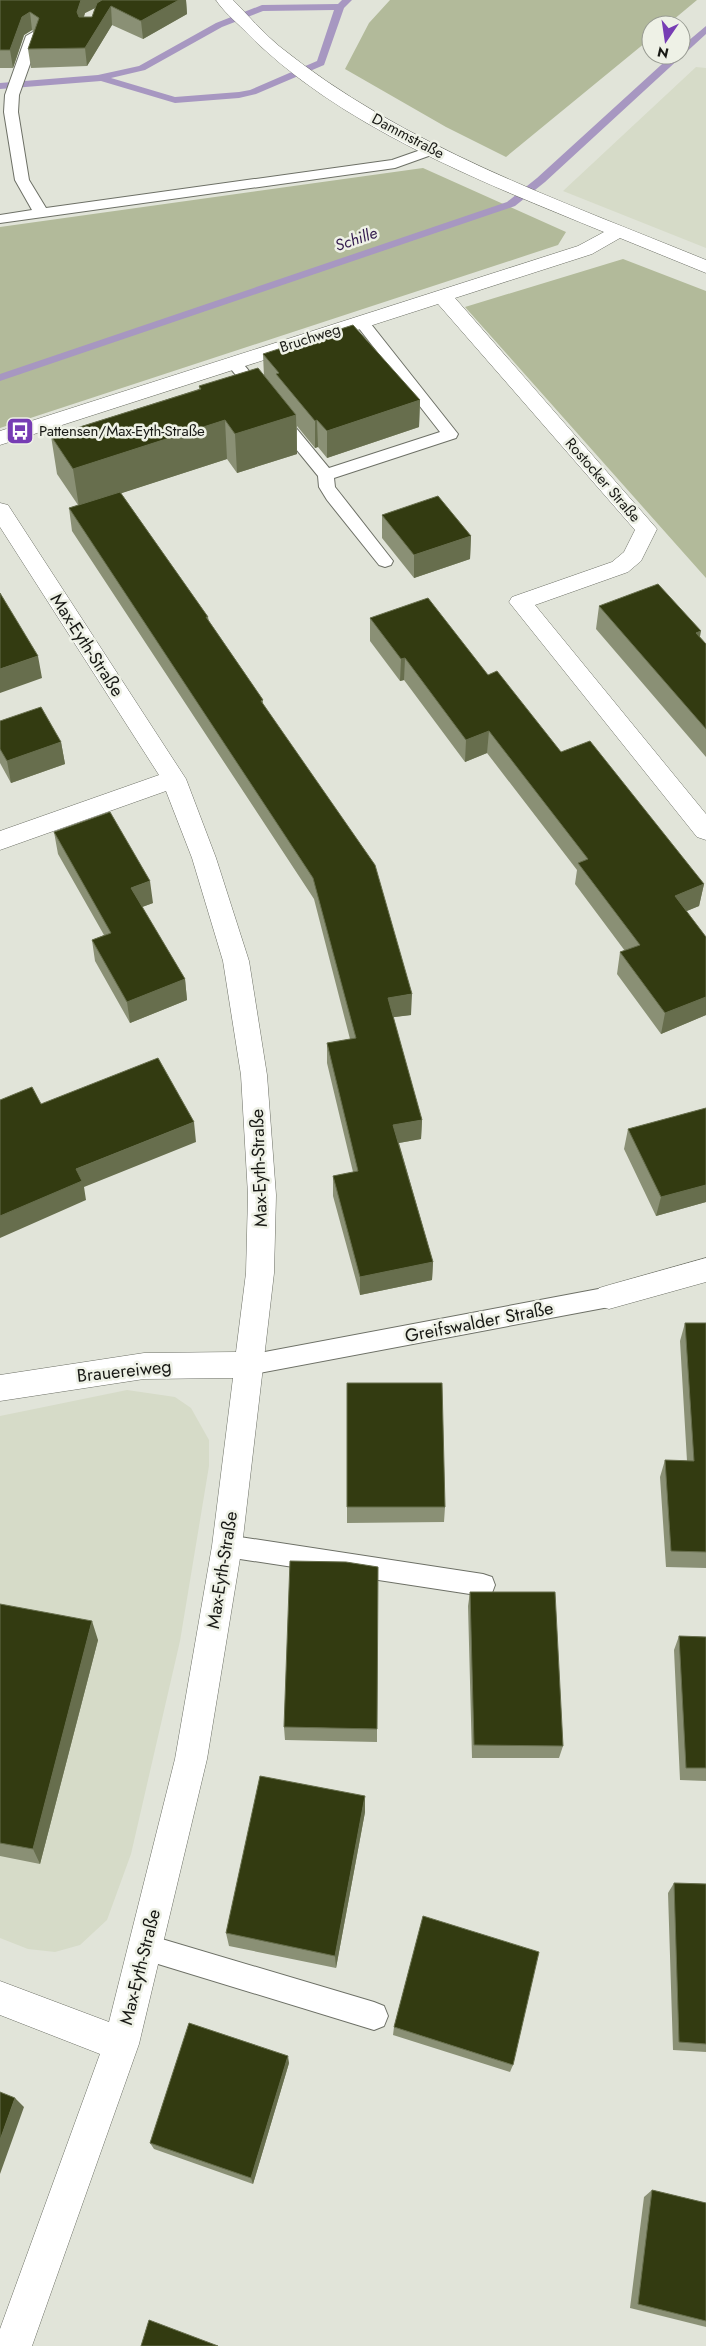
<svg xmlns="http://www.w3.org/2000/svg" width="706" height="2346" viewBox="0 0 706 2346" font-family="Jost,sans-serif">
  <rect width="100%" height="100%" fill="#e1e4d9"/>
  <path fill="#d6dbc8" d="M696,67L706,68V248L563,191Z
    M127,1390L175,1397L191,1408L209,1440V1466L180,1641L131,1854L107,1920L80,1945L55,1952L28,1949L0,1938V1416Z"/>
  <path fill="#b2ba9a" d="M390,0H697L667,25H651V38L506,157L446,127L345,69L369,23Z
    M423,168L566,232L558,245L0,428V227Z
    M623,259L706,291V578L465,307Z"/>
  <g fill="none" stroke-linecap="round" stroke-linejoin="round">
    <path fill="#a797c1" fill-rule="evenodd" d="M342,0H352L344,8L324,65L256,94L239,98L175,103L101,81L0,89V83L98,75L139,66L216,23L262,5L338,4ZM334,10L317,61L250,90L239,92L175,97L111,78L145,70L222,27L263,11Z
      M706,26V34L545,182L515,206L0,381V374L507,202L537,178L672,55H681V47Z"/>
    <g stroke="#6d7066" stroke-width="2">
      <path id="lane" d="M33,32L40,36L19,95L18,112L29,180L46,208L392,160L432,146L439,150L437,153L395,168L0,223V215L32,210L15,180L4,112L5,95L26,36Z
        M362,317L367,319L458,434L456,438L334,478L335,487L339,492L393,561L391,565L385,567L379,565L327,500L319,487L318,476L226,363L228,360H240L329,468L440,432L354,322Z
        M609,1287L617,1290L620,1297L617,1304L609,1307L249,1375L241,1372L238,1365L241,1358L249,1355Z
        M227,1535L483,1574L492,1577L495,1585L492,1593L483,1596L227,1557L219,1554L215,1546L219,1538Z
        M145,1934L374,2002L384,2006L388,2016L384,2026L374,2030L145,1960L136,1956L132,1947L136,1938Z"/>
    </g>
    <g stroke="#6d7066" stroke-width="1">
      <path id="street" d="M216,0H233C248,15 262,32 279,46C403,146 559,200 706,260V273L620,238L592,254L455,298L657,529L641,561L628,572L535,605L706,814V840L697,837L509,602L512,597L612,562L624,552L635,530L438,304L0,445V431L578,246L604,232C482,182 337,126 244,30C235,21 223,11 216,0Z
        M0,503L8,505L186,779L216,858L249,961L267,1075L276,1195L274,1273L242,1546L207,1759L139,2044L32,2346H0V2329L100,2054L0,2015V1981L109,2022L175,1759L212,1546L233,1378L144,1379L0,1401V1375L144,1353L236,1352L246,1273L248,1195L241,1075L223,961L192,858L166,791L0,850V831L159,775L0,527Z
        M706,1258V1282L609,1309L599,1306L595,1297L599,1288L609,1285Z"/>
    </g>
    <use href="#lane" fill="#fff" fill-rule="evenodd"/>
    <use href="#street" fill="#fff" fill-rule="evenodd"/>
  </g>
  <path fill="#8a9075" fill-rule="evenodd" d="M0,0H186L187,14L143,39L112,25L87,66L31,68L28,49L34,32L32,30L24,35L13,68H0ZM95,8L92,17H84L85,13Z
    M263,354L420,400L419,427L327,458L318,447L315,448L297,426V454L237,473L227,459L121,493L208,617L209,621L263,700V704L411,1015L393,1017L422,1120L421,1139L399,1143L433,1262L432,1280L360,1295L333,1196V1176L353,1172L327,1063V1043L350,1039L314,899L72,531L69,508L78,505L57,474L51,436L199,389V386L264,377Z
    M382,515L471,536L470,559L414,578L382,538Z
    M599,606L700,637L706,644V757L596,629Z
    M370,618L488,675L561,752L704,884L699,906L686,911L706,937V1015L661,1034L617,974L620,952L625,951L575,884L577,870L487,753L465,762L404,680L400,681L370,641Z
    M0,721L61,742L65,764L11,783L0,763Z
    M54,832L153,903L142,907L185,979L187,1000L130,1023L95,961L92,940L104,935L58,854Z
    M706,1108V1202L656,1216L624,1149L628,1129Z
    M685,1323H706V1568L666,1567L660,1477L665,1460L687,1461L680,1341Z
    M347,1383L445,1507L444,1522L347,1523Z
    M470,1592L563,1746L559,1758H472L468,1606Z
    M0,1604L98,1640L40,1864L0,1856Z
    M679,1636L706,1637V1781L680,1780L674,1650Z
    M284,1727L377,1729V1742L285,1740Z
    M365,1796V1812L336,1968L229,1946L226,1933Z
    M674,1883L706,1884V2052L673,2050L668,1893Z
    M394,2027L513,2065L510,2072L393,2035Z
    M289,2063L253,2184L154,2149L150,2143Z
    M652,2190L706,2203V2327L630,2308L644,2197Z"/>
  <path fill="#676e4d" d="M81,0H111L85,13L79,30L77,12Z
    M179,0H186L187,14L143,39L141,21Z
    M111,6L112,25L87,66L85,48Z
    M30,12L32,30L24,35L13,68L10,50L22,17Z
    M420,400L419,427L327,458V431Z
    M296,415L297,454L237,473L235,434Z
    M225,420L227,459L79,507L73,469Z
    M317,420L318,447L315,448V421Z
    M471,536L470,559L414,578V555Z
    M701,631L697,653L696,633Z
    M38,656L42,678L0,693V669Z
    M405,658L404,680L400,681L401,659Z
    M489,731L487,753L465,762L466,740Z
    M61,742L65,764L11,783L7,761Z
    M150,881L153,903L134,910L131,888Z
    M704,884L699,906L670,918L675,896Z
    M185,979L187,1000L130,1023L127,1002Z
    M412,994L411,1015L387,1018L388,998Z
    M706,997V1015L661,1034L665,1013Z
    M422,1120L421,1139L393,1144V1125Z
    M194,1122L196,1142L84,1187L86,1200L0,1238V1216L76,1169Z
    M706,1185V1202L656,1216L661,1197Z
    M433,1262L432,1280L360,1295V1277Z
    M92,1621L98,1640L40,1864L33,1849Z
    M365,1796V1812L336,1968L335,1956Z
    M288,2056L289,2063L253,2184L251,2178Z
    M15,2098L24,2107L0,2174V2140Z"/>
  <path fill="#333b11" stroke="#676e4d" d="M0,0H81L77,12L79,17H92L97,3L102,0H179L141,21L111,6L85,48L28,49L39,18L30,12L22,17L10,50H0Z
    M353,325L420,400L327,431L317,420L315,421L276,374L279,373L263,354Z
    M258,368L296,415L235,434L225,420L73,469L51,436L201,389L199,386Z
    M120,492L208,617H206L263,700L261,701L375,865L412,994L388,998L422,1120L393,1125L433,1262L360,1277L333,1176L358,1171L327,1043L356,1038L313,878L69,508Z
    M438,496L471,536L414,555L382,515Z
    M658,584L701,631L696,633L706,644V729L599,606Z
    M0,593L38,656L0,669Z
    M428,598L488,675L497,671L561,752L590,741L704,884L675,896L706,937V997L665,1013L620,952L640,945L578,863L588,859L489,731L466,740L405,658L401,659L370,618Z
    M41,707L61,742L7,761L0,749V721Z
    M110,812L150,881L131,888L185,979L127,1002L92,940L111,933L54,832Z
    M158,1058L194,1122L76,1169L82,1181L0,1216V1100L32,1087L41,1104Z
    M706,1108V1185L661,1197L628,1129Z
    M685,1323H706V1552L671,1551L665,1460L694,1461Z
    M347,1383H442L445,1507H347Z
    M290,1561L346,1562L378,1567L377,1729L284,1727Z
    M470,1592H555L563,1746L474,1745Z
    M0,1604L92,1621L33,1849L0,1843Z
    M679,1636L706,1637V1768H686Z
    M260,1776L365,1796L335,1956L226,1933Z
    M674,1883L706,1884V2044L679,2042Z
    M423,1916L539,1952L513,2065L394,2027Z
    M189,2023L288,2056L251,2178L150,2143Z
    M0,2092L15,2098L0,2140Z
    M652,2190L706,2203V2321L638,2304Z
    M149,2320L218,2346H141Z"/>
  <defs>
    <g id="bus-square" transform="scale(1.4375)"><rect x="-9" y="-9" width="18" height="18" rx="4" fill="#773db4" stroke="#eef1e6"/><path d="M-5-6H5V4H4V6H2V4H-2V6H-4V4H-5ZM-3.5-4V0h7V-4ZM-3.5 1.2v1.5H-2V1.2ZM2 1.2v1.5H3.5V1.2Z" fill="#fff"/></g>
  </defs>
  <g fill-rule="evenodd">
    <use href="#bus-square" x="20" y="431"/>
  </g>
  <g text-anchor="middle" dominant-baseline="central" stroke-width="5" stroke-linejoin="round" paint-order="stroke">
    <g font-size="15" fill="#181915" stroke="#eef1e6">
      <text transform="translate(408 136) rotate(28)">Dammstraße</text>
      <text transform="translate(310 338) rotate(-18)">Bruchweg</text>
      <text transform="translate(603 480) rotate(49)">Rostocker Straße</text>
    </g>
    <g font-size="15" fill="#181915" stroke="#eef1e6" text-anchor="start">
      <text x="39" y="431">Pattensen/Max-Eyth-Straße</text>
    </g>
    <g font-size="16" font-style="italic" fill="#331a4e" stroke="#eef1e6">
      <text transform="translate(356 239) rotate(-19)">Schille</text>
    </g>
    <g font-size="18" fill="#181915" stroke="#eef1e6">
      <text transform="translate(87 645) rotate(57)">Max-Eyth-Straße</text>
      <text transform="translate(259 1168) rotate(-92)">Max-Eyth-Straße</text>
      <text transform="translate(479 1322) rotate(-11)">Greifswalder Straße</text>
      <text transform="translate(124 1371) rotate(-6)">Brauereiweg</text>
      <text transform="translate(222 1570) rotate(-81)">Max-Eyth-Straße</text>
      <text transform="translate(140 1967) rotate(-76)">Max-Eyth-Straße</text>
    </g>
  </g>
  <g transform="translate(666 40) rotate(193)"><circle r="24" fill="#eef1e6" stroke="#989b92"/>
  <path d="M0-4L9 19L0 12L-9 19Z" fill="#773db4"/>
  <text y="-8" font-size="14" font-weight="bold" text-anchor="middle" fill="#181915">N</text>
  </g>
</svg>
